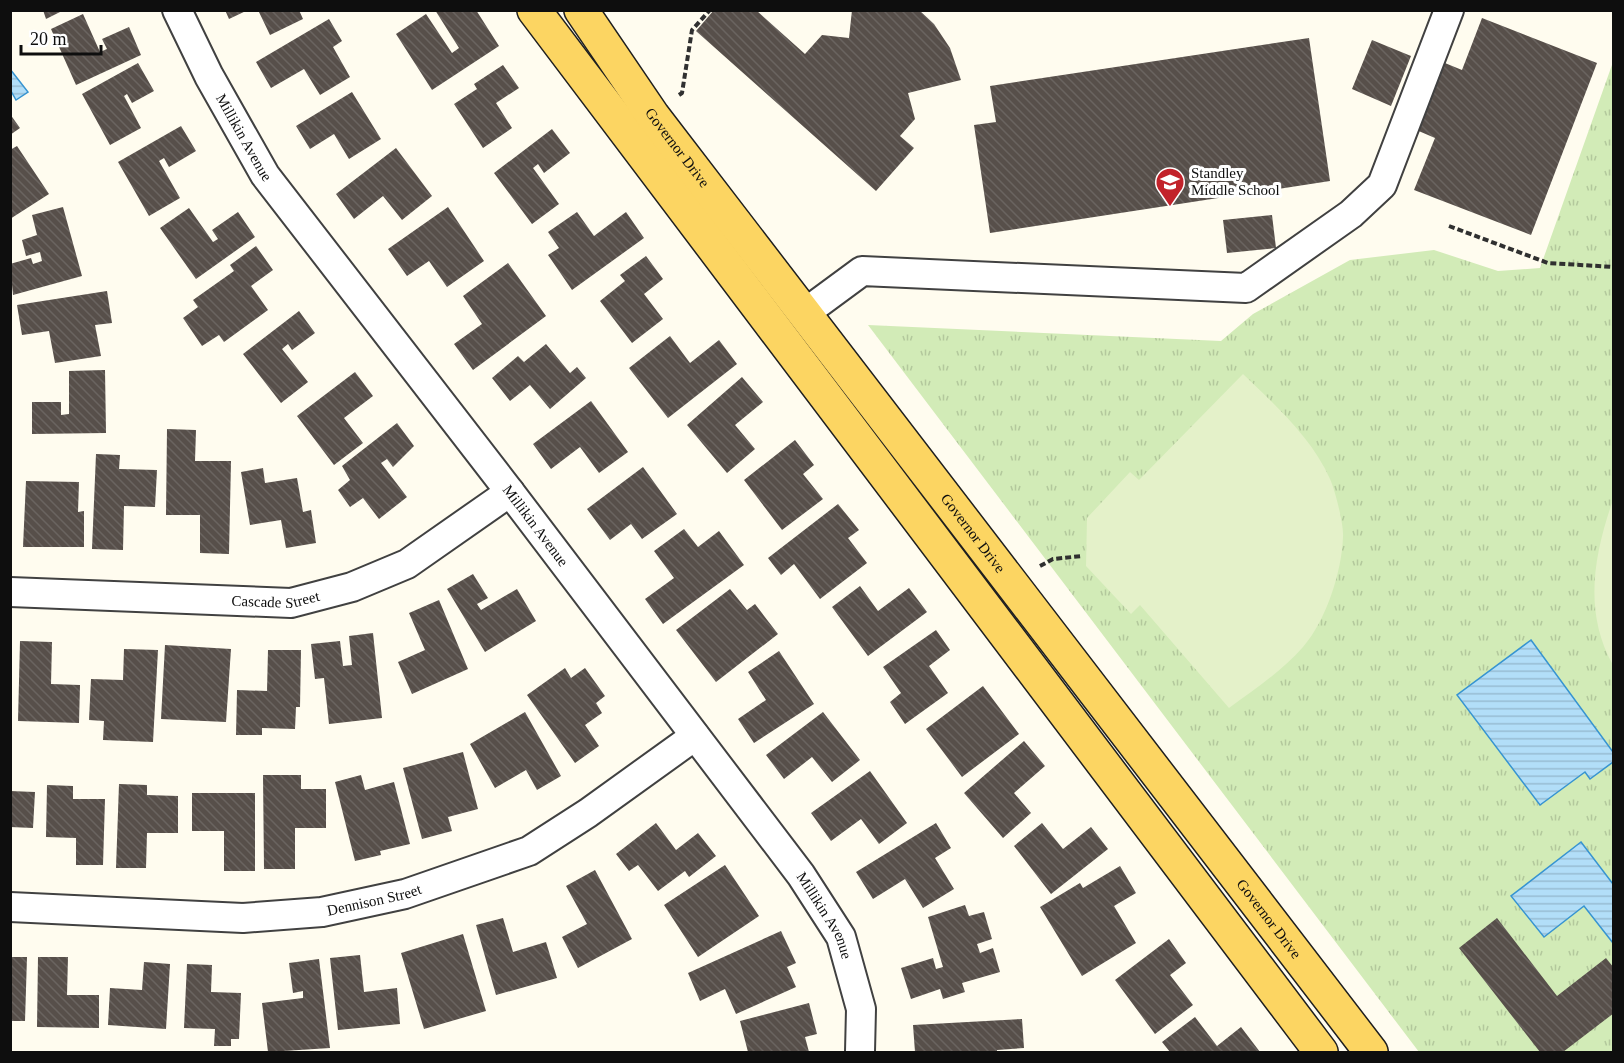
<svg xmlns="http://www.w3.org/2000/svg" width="1624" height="1063" viewBox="0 0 1624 1063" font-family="Georgia,serif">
  <defs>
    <pattern id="grass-tufts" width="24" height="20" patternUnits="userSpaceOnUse" patternTransform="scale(1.5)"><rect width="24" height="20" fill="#d2ebb7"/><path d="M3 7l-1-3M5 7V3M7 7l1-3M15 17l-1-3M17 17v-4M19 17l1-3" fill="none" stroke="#b3c89c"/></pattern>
    <pattern id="water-rules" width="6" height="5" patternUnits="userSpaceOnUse" patternTransform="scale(1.5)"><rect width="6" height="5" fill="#b2def8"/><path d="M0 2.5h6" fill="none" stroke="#98bdd3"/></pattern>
    <pattern id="building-back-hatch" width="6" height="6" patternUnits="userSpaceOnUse" patternTransform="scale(1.5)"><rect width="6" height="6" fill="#574f4a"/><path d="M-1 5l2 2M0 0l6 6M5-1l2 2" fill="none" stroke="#6a6460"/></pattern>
  </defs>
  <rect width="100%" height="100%" fill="#fffcef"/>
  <path fill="url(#grass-tufts)" d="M1613,62V1052H1419L868,325L1221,341L1253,314L1350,260L1434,250L1498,271L1540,268Z"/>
  <path fill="#e4f1c9" d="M1243,374C1274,404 1312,438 1330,479C1335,490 1344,525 1343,537C1342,571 1326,621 1303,647C1282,671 1255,689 1229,708L1140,605L1131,614L1086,566L1087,518L1130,472L1139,480Z
    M1613,500V665C1583,612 1594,554 1613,500Z"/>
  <path fill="url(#water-rules)" stroke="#3794d1" stroke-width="1.5" d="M10,69L28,92L16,100L11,91Z
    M1531,640L1613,752V762L1590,779L1585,772L1540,805L1457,695Z
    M1581,842L1613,884V943L1584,906L1544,937L1511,896Z"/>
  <path fill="url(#building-back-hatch)" d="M43,10H64L46,19Z
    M225,10H248L229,19Z
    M258,10H299L303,19L270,35Z
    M435,10H476L499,46L432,90L396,34L426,14L452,53L459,48Z
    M714,10H756L805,54L822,35L849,38L852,10H919L934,24L950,48L961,80L908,93L915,119L900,136L914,148L876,191L696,31Z
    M83,14L100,52L107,49L102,39L129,27L141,55L76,85L51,29Z
    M1482,18L1597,63L1531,235L1414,190L1435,138L1414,129L1440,61L1462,70Z
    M329,19L342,41L333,47L350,77L320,95L304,69L271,88L256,62Z
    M1309,38L1330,181L990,233L974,125L996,122L990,86Z
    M1372,40L1411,56L1391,106L1352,89Z
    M138,63L154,91L132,103L127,94L124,96L141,128L110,145L82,94Z
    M503,65L519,88L496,103L512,128L483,148L454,104L477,89L474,84Z
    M352,92L381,139L349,159L334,134L310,149L296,126Z
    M10,114L20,128L10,135Z
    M181,126L196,151L169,167L164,158L159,161L180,198L149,216L118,162Z
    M552,129L570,153L544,173L538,164L533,168L559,204L532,224L494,173Z
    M17,146L49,194L10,219V150Z
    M396,148L432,196L402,220L383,196L354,219L336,194Z
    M63,207L82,276L13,295L10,264L31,258L33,264L42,261L40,252L26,256L22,240L37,235L32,215Z
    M448,207L484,261L447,287L429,261L407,276L388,249Z
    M189,208L213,242L218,239L212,230L238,212L255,237L196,279L160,228Z
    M577,212L594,236L626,212L644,238L572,290L548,255L559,248L548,232Z
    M1272,215L1276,248L1227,253L1223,220Z
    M256,246L273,270L251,286L268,310L224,342L219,335L202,346L183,318L198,307L193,300L234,271L230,265Z
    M646,256L663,279L644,294L663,319L632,343L600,301L625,281L620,275Z
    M508,263L546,316L473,370L454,344L482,324L463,296Z
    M107,291L112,323L95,325L101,356L55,363L49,331L22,335L17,305Z
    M299,311L315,333L292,350L288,344L282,349L308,382L281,403L243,354Z
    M670,336L690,363L719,340L737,364L668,418L629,368Z
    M546,344L570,373L577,367L586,378L550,409L530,385L510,401L492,378L518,356L524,362Z
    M105,370L106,433L32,434V402H61V415L69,414V371Z
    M355,372L373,396L344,418L363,443L334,465L297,416Z
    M742,377L763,402L735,425L755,449L727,473L687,425Z
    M591,401L628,452L599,473L580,447L551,469L533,444Z
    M397,423L414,446L393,467L387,459L381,463L407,497L379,519L363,498L350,507L338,490L350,480L342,466Z
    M167,429L196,430L195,461H231L229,554L200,553V515H166Z
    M795,440L814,465L803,474L823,499L782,530L744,480Z
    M96,454L120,455L119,469L157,470L155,507L124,506L123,550L92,549Z
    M643,467L677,514L642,539L631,524L610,540L587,509Z
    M263,468L265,483L297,478L303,512L311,510L316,543L286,548L281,520L250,525L241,472Z
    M26,481L79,482L78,512L84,511V547H23Z
    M838,504L859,530L848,538L867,563L820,599L794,564L781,575L768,558Z
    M684,529L698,547L719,531L744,565L663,624L645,599L674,578L654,551Z
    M473,574L488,598L477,604L481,610L517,589L536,621L485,652L447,589Z
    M860,586L878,611L909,588L927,612L868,656L832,607Z
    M730,589L747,610L755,604L778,634L716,682L676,630Z
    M439,600L468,669L412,694L398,662L425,650L409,613Z
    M936,630L950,650L929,666L948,693L905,724L890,702L901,693L883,667Z
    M373,633L382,718L329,724L324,678L315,679L311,644L340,641L343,666L352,665L349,636Z
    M20,641L52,642L51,684L80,685L79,723L18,721Z
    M165,645L231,649L226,722L161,719Z
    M124,649L158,650L153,742L103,740L104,721L89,720L91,679L123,680Z
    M268,650H301L300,707H296L295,729L262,728V735H236L237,690L267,691Z
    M779,651L814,704L754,743L738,719L766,700L748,672Z
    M565,668L571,678L585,668L605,696L596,703L602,713L585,725L599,746L575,763L527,695Z
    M983,686L1019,734L962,777L926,729Z
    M525,712L561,776L537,790L526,770L495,788L470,744Z
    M823,712L860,760L832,782L812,757L784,779L766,755Z
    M1024,741L1045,766L1014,793L1031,813L1003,838L964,793Z
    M463,752L478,809L448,817L452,831L422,839L403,768Z
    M870,771L907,823L879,844L861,819L831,841L811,813Z
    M263,775H301V789H326V828H295V869H264Z
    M361,775L365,790L394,782L410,844L380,851L381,855L355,861L335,782Z
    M119,784L147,785V795L178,796V833H147L146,868H116Z
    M47,785L73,786V799H105L103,865H76V838L46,837Z
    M10,791L35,792L33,828L10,827Z
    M192,793H255V871H224V831H192Z
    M656,823L676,850L698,833L716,856L689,877L685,871L658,891L638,865L629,871L616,854Z
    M936,823L951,848L935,858L954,889L923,908L905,879L873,899L856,872Z
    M1042,823L1063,849L1091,827L1108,849L1051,894L1014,846Z
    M725,865L759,916L698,957L664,905Z
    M1120,866L1136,893L1114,906L1136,943L1082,976L1040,907L1080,883L1083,888Z
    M595,870L632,939L578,968L562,937L587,924L566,886Z
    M965,905L969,916L984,912L992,939L977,944L980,953L993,948L1000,972L962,983L965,992L943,999L940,989L911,999L901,968L933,958L936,969L943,967L928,917Z
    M503,918L513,952L546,942L557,978L496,995L476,925Z
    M1497,918L1557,996L1606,958L1614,968V1013L1563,1052H1540L1459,948Z
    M781,931L796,963L787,967L796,987L736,1014L725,989L700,1001L688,973Z
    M463,934L486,1011L424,1029L401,953Z
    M1169,939L1186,963L1170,975L1193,1005L1155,1034L1115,980Z
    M360,955L364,992L397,988L400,1024L338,1030L330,958Z
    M10,957H27L25,1021H10Z
    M38,957H68L67,995H99V1028L37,1027Z
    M319,959L330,1048L268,1052L262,1003L303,998V991L293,993L289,963Z
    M144,962L170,964L166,1029L108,1025L110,988L142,990Z
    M187,964L212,965L211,992L241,993L239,1039H231V1046H214L215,1029L184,1028Z
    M809,1003L817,1034L805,1037L809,1052H748L740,1021Z
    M1195,1017L1217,1046L1241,1027L1260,1052H1170L1162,1042Z
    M1022,1019L1024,1048L997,1050V1052H915L913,1025Z"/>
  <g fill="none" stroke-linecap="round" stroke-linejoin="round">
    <g stroke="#414141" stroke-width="32">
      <g id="minor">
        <path id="s1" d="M177,10L209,76L265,175L510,492L801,875L841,937L861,1009L860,1052"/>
        <path d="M805,313L862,271L1246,288L1351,214L1382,185L1449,10"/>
        <path id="s2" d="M10,592L291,603L352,587L407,564L510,492"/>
        <path id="s3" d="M10,907L243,918L322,912L405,894L529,851L588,813L695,736"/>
      </g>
    </g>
    <g stroke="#1f1f1f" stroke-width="36">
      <g id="major">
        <path d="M534,10L1321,1052"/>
        <path id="s4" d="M581,10L653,116L1371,1052"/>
      </g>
    </g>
    <path stroke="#303030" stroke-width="4" stroke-dasharray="6 3" stroke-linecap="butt" d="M679,95L682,93L692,30L710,10
      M1449,226L1548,263L1614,267
      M1040,566L1053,559L1082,556"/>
    <use href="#minor" stroke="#fff" stroke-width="28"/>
    <use href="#major" stroke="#fcd562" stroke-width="33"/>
  </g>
  <defs>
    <g id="school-pin" transform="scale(1.5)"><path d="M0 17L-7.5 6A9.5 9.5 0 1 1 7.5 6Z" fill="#c2222a" stroke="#fff"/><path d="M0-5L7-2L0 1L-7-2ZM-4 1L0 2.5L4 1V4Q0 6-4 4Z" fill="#fff"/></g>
  </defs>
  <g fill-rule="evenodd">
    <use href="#school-pin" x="1170" y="182"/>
  </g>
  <g text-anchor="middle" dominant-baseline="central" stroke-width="6" stroke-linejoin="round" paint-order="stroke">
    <g font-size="15" fill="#0e0e0e" stroke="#fff">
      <text stroke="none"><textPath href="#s1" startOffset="144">Millikin Avenue</textPath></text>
      <text stroke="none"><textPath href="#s4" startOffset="168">Governor Drive</textPath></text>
      <text stroke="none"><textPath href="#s1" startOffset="630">Millikin Avenue</textPath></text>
      <text stroke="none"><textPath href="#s4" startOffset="654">Governor Drive</textPath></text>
      <text stroke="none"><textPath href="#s2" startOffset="266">Cascade Street</textPath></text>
      <text stroke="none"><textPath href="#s3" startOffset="366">Dennison Street</textPath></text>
      <text stroke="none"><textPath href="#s1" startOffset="1116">Millikin Avenue</textPath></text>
      <text stroke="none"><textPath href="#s4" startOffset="1140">Governor Drive</textPath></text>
    </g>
    <g font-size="15" fill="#0e0e0e" stroke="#fff" text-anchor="start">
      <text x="1191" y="173">Standley<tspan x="1191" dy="17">Middle School</tspan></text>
    </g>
  </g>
  <rect width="1624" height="1063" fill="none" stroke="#0e0e0e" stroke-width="24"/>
  <path d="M21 45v9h80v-9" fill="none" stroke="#0e0e0e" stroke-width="3"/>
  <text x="30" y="45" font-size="18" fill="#0e0e0e" stroke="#ffffff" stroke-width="4.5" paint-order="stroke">20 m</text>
</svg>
